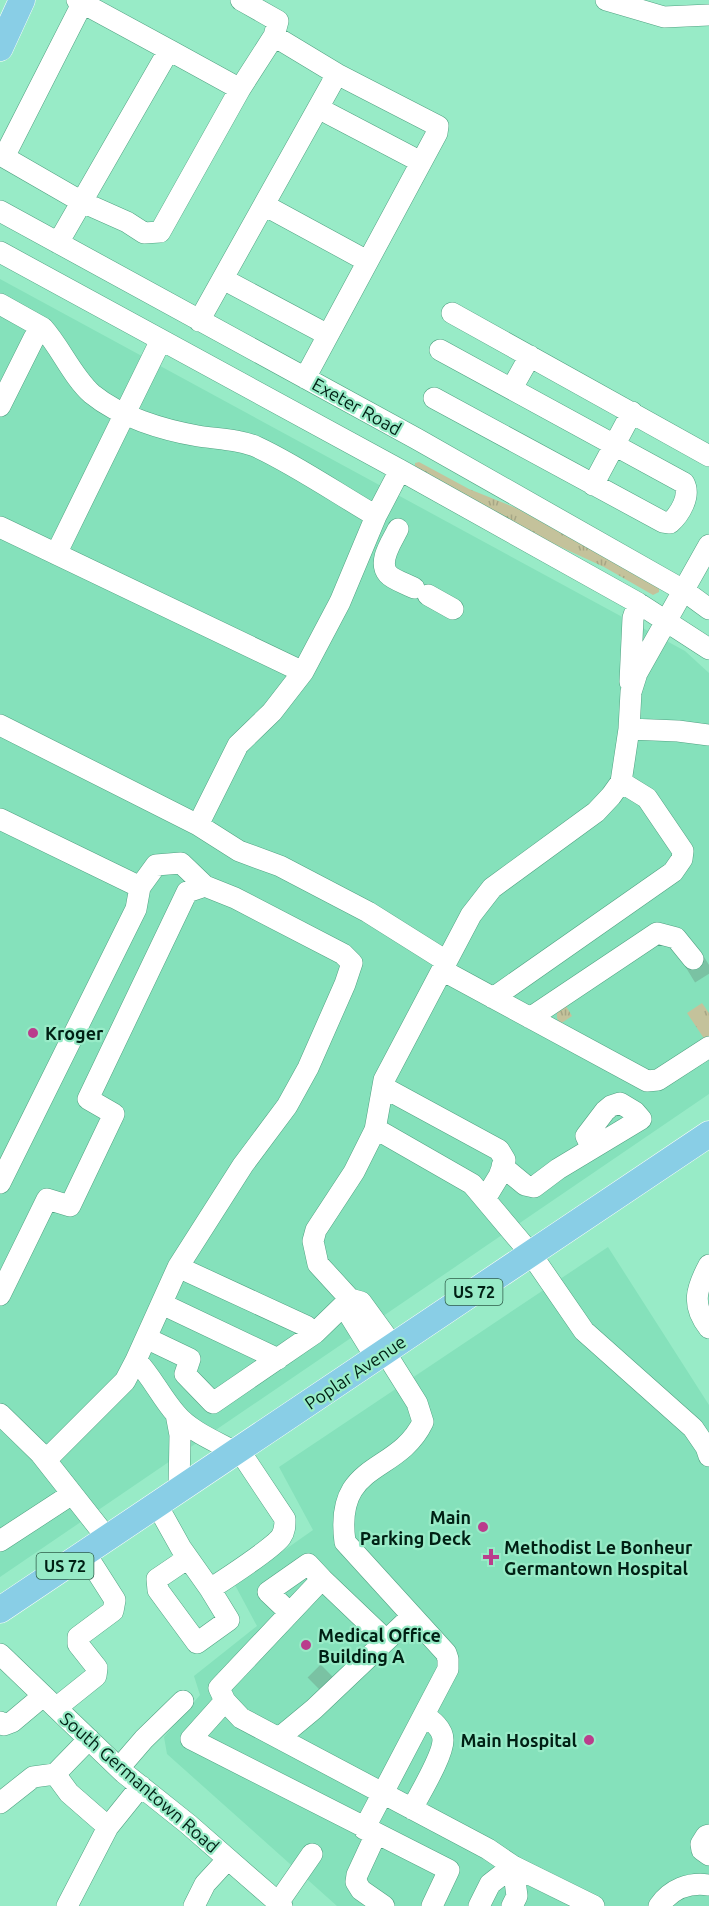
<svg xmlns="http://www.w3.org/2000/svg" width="709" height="1906" viewBox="0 0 709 1906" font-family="Ubuntu,sans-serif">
  <defs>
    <pattern id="grass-tufts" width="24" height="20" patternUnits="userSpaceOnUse" patternTransform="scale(1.5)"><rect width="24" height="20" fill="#c4c29b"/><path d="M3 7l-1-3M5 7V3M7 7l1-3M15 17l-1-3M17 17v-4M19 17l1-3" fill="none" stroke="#a7a685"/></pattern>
  </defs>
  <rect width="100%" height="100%" fill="#98ebc7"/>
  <path fill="#85e1bb" d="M0,279L685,651L709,673V1094L0,1577Z
    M608,1247L709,1405V1906H337L167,1754L164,1737L200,1695L194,1676L257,1626L235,1585L313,1530L279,1467Z"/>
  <path fill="url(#grass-tufts)" d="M419,462L469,489L516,508L659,587V592L653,595L604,567L524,530L415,469V463Z
    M702,1003L709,1013V1037L705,1040L687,1013Z
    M566,1006L572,1016L560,1024L557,1018V1013Z"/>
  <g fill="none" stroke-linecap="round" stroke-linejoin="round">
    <path stroke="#7ac2a3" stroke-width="21" stroke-dasharray="21 10" stroke-linecap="butt" d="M693,959L709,985
      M315,1685L328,1672"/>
    <g stroke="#51a282" stroke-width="22">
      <path id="minor" d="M84,0L4,157L82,202L127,222L144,233L160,232L240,89L169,50
        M241,0L278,21L274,36
        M606,0L664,17L709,15
        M240,89L274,36L337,74
        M318,108L421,162
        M264,205L367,261
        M0,211L417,439L683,590L709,609
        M58,243L169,50L77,0
        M0,252L400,470L638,603L709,649
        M223,279L328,335
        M0,304L43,328
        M452,313L709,456
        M199,321L337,74L438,126L437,133L305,378
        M512,388L530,356
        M434,398L663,522L670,523C680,514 691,496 684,483L440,350
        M0,406L34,338L43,328C61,348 72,376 92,394C120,417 163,430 198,436C217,439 239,439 257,447C296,465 338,494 376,516
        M593,485L632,412
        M0,527L303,672
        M398,529C393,540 377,561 388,574C393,580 407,584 414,588
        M709,545L637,673L631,692L629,729L621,782L611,796L596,812L492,888L471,915L384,1080L375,1130L383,1133L472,1184L531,1254L584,1331L693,1428L706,1447L709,1456
        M56,554L161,340
        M428,595L453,609
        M630,682L633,618L638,603
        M0,725L198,825L238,745L272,712L303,672L340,602L376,516L400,470
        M629,729L678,731L709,735
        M0,819L140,887
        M198,825L239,851L280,866L368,912L446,961
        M442,970L647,1081L658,1080L709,1047
        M493,998L673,872L682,859L683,851L647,798L621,782
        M530,1018L657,933L676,938L693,959
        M383,1087L499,1150L505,1160L499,1176L485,1199
        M375,1130L354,1172L316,1230L313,1241L318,1264L350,1299L361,1302L393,1346
        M502,1166L525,1185L534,1187L558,1169L641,1119L635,1112L620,1103L611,1106L605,1111L586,1136L592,1148
        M0,1183L136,909L140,887L156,865L181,863L205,886
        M709,1265C696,1289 691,1305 709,1328
        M178,1267L306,1326L315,1333
        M0,1295L47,1199L70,1206L114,1114L88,1099L187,892L205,886L235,898L343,954L352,963L345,984L308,1068L287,1106L243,1165L178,1267L136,1360
        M350,1299L347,1311L376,1358
        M162,1304L278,1359
        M146,1338L190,1359L185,1374L213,1403L315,1333L350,1299
        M0,1414L40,1453L107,1538
        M176,1414L180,1435L179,1490
        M46,1460L125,1381L136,1360C152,1377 161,1397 176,1414C190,1431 215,1441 235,1452
        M157,1505L181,1548L210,1589C224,1580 273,1548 281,1537C285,1531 285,1526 285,1519L239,1450
        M0,1541L72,1494
        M188,1558L157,1579L158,1590L197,1643L229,1620L210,1589
        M290,1613L268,1592L308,1564L322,1579
        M0,1654L124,1773L188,1824L282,1906
        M225,1701L219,1688L322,1579L386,1640
        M56,1708L96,1676L97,1668L78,1644V1637L113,1611L115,1600L85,1553
        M0,1722L4,1725L12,1722L43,1696
        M279,1738L314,1709L412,1616
        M89,1739L55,1774L69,1793L108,1827
        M119,1768L144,1739L183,1701
        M0,1803L33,1777L55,1774
        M412,1809C420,1793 443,1756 443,1740C443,1729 432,1720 424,1716
        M364,1829L448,1669V1659L446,1653L345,1542C334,1460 397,1476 423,1422L417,1403L385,1352
        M376,1834L357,1875L356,1882L361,1890L384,1906
        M709,1835L706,1836L701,1844L702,1850L709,1855
        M278,1903L312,1854
        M67,1906L108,1827L141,1786
        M194,1906L205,1884L228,1859
        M432,1906L449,1870L191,1739L225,1701L241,1718L488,1849L513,1866L594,1906
        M479,1906L490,1884L513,1866
        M512,1906L517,1896L513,1866
        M659,1906C671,1889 689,1882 709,1885"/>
    </g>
    <g stroke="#fff" stroke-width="27">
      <path id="major" d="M0,48L22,0
        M0,1610L709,1134"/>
    </g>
    <use href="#minor" stroke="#fff" stroke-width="21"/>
    <use href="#major" stroke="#89cee6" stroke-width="26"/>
  </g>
  <g fill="#ba3d8c" stroke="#98ebc7" stroke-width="2">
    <circle cx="33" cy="1033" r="6"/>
    <circle cx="483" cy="1527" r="6"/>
    <path d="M488 1548h6v6h6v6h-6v6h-6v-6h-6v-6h6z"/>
    <circle cx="306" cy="1645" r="6"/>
    <circle cx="589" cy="1740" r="6"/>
  </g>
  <g text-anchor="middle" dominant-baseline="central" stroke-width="4.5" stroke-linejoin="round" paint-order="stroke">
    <g fill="#98ebc7" stroke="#2e5d4a" stroke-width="1.5">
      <rect x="445.5" y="1279" width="57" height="26" rx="4.5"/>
      <rect x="36.5" y="1553" width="57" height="26" rx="4.5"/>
    </g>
    <g font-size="16" font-weight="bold" fill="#002014">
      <text x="474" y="1292">US 72</text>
      <text x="65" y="1566">US 72</text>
    </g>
    <g font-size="18" fill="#002014" stroke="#98ebc7">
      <text transform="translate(357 406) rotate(29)">Exeter Road</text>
      <text transform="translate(355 1372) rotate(-34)">Poplar Avenue</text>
      <text transform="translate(140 1782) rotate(41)">South Germantown Road</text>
    </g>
    <g font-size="18" font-weight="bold" fill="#002014" stroke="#98ebc7" text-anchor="start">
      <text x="45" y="1033">Kroger</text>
      <text x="471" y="1517" text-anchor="end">Main<tspan x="471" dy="21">Parking Deck</tspan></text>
      <text x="504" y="1547">Methodist Le Bonheur<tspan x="504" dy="21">Germantown Hospital</tspan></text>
      <text x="318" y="1635">Medical Office<tspan x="318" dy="21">Building A</tspan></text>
      <text x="577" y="1740" text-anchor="end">Main Hospital</text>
    </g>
  </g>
</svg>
